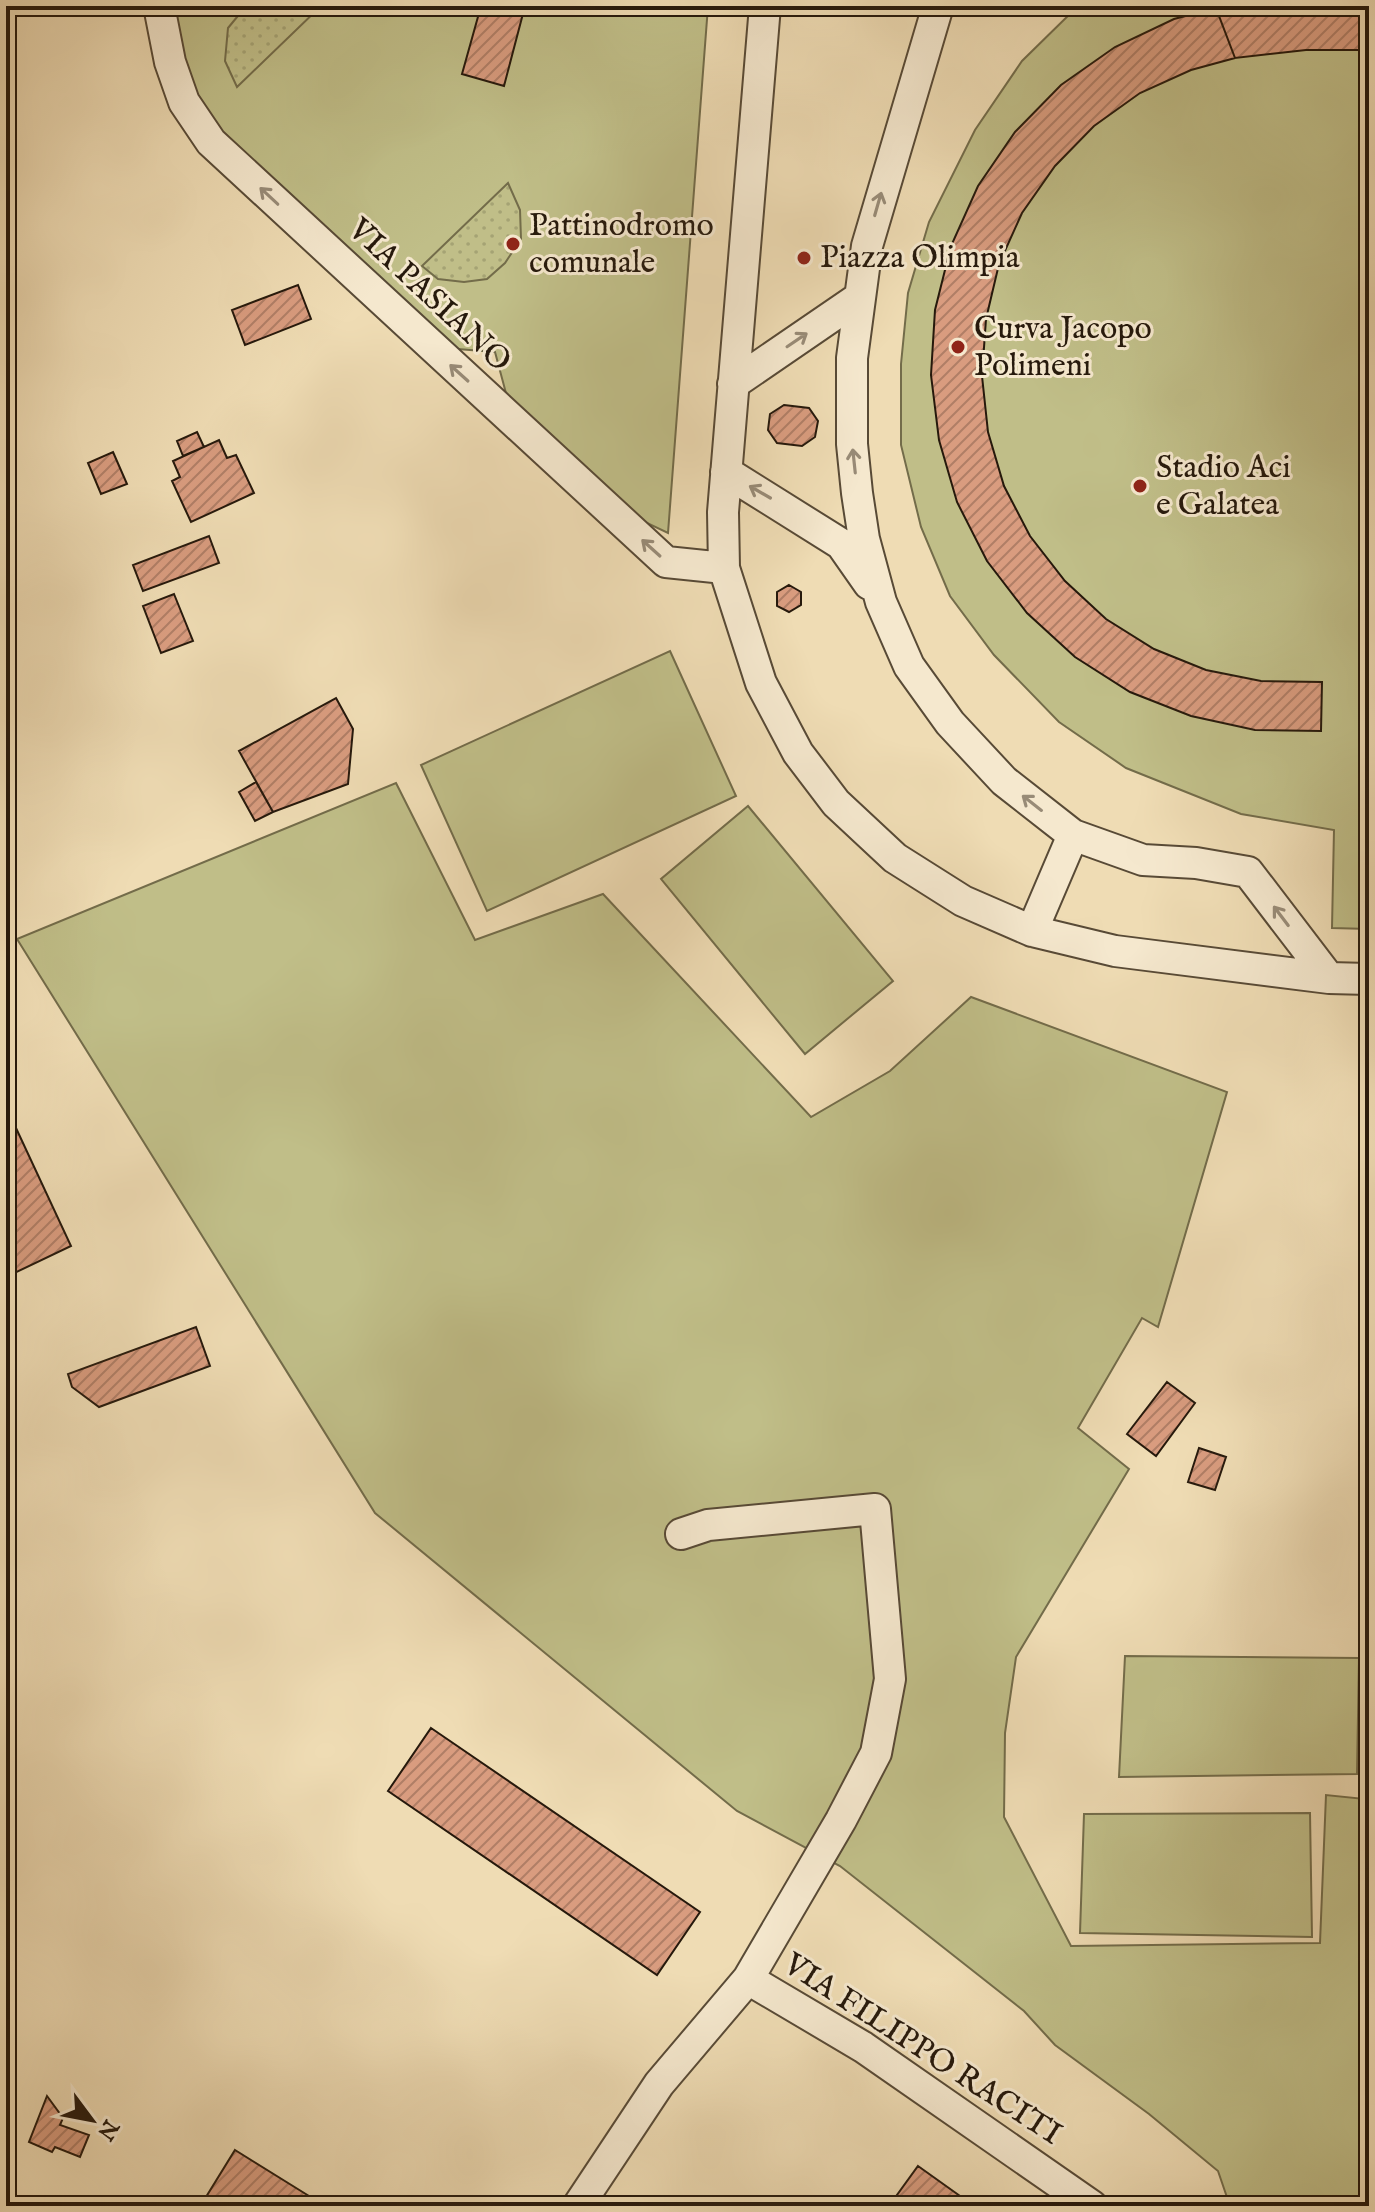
<svg xmlns="http://www.w3.org/2000/svg" width="1375" height="2212" viewBox="0 0 1375 2212" font-family="'IM FELL English',serif">
  <defs>
    <pattern id="garden-dots" width="8" height="8" patternUnits="userSpaceOnUse" patternTransform="scale(2)"><rect width="8" height="8" fill="#c0be88"/><path d="M2 2h.1M6 6h.1" fill="none" stroke="#a5a374" stroke-width="1.8" stroke-linecap="round"/></pattern>
    <pattern id="building-hatch" width="6" height="6" patternUnits="userSpaceOnUse" patternTransform="scale(2)"><rect width="6" height="6" fill="#d99c7f"/><path d="M-1 1l2-2M0 6l6-6M5 7l2-2" fill="none" stroke="#b07e66"/></pattern>
  </defs>
  <rect width="100%" height="100%" fill="#efdcb4"/>
  <filter id="stains"><feTurbulence type="fractalNoise" baseFrequency=".0025" numOctaves="4"/><feColorMatrix values="0 0 0 0 .2 0 0 0 0 .09 0 0 0 0 .02 0 0 0 .5 -.17"/></filter>
  <radialGradient id="worn" r=".72"><stop offset=".6" stop-color="#630" stop-opacity="0"/><stop offset="1" stop-color="#630" stop-opacity=".3"/></radialGradient>
  <path fill="#c0be88" stroke="#736c4a" stroke-width="2" d="M172,6H708L668,533L628,514L507,397L495,352L445,348L210,126L190,92Z
    M1078,6H1369V929L1332,928L1334,830L1241,814L1126,768L1059,722L994,655L950,596L921,527L901,445V364L908,293L929,222L975,130L1022,61Z
    M670,651L736,796L487,911L421,765Z
    M396,783L475,940L603,894L811,1117L890,1071L971,997L1227,1092L1158,1327L1142,1318L1078,1428L1129,1469L1016,1657L1005,1733L1004,1817L1071,1946L1320,1943L1326,1795L1364,1799L1369,1703V2206H1230L1218,2171L1149,2114L1055,2045L1024,2011L840,1866L737,1811L375,1513L17,939Z
    M748,806L893,981L805,1054L661,879Z
    M1125,1656L1359,1658L1357,1774L1119,1777Z
    M1310,1813L1312,1937L1080,1933L1084,1814Z"/>
  <path fill="url(#garden-dots)" stroke="#736c4a" stroke-width="2" d="M246,6H321L237,87L225,61L228,28Z
    M508,183L520,210L521,239L505,263L487,279L464,282L438,279L422,266Z"/>
  <path fill="url(#building-hatch)" stroke="#26190c" stroke-width="2" d="M481,6H525L504,86L462,74Z
    M1234,6H1369V50H1306L1235,58L1216,8Z
    M1216,8L1235,58L1191,70L1140,93L1094,126L1055,166L1022,213L999,264L986,319L982,376L988,432L1004,486L1030,536L1065,581L1106,619L1154,649L1206,670L1261,681L1322,682L1321,731L1255,730L1191,716L1130,692L1075,657L1027,613L987,561L957,502L939,440L931,375L935,310L951,246L978,186L1015,132L1061,85L1115,47L1174,19Z
    M298,285L311,319L245,345L232,310Z
    M784,405L809,408L818,421L815,437L802,446L777,443L768,430L770,414Z
    M197,432L204,447L183,456L177,441Z
    M219,440L227,458L236,455L254,493L191,522L172,481L180,477L173,461Z
    M113,452L127,484L101,494L88,463Z
    M209,536L219,563L143,591L133,565Z
    M789,585L801,592V605L789,612L777,606V592Z
    M174,594L193,641L161,653L143,606Z
    M336,698L353,729L348,784L273,812L239,751Z
    M256,782L273,812L255,821L239,792Z
    M9,1113L71,1246L6,1277V1115Z
    M196,1327L210,1366L99,1407L72,1387L68,1374Z
    M1167,1382L1195,1403L1156,1456L1127,1434Z
    M1199,1448L1226,1457L1215,1490L1188,1482Z
    M431,1728L700,1912L657,1975L388,1791Z
    M47,2096L63,2118L60,2125L89,2135L80,2157L55,2147L52,2152L29,2142Z
    M235,2150L309,2196L303,2206H220L206,2197Z
    M918,2166L974,2206H889Z"/>
  <g fill="none" stroke-linecap="round" stroke-linejoin="round">
    <g stroke="#584a36" stroke-width="34">
      <path id="street" d="M159,6L170,62L184,102L211,142L666,562L724,568
        M765,6L723,512L724,568L761,683L798,753L836,803L895,858L963,901L1032,931L1115,951L1329,978L1369,979
        M938,6L867,246L852,358V444L857,493L864,539L881,602L909,666L950,723L1004,781L1073,835L1143,860L1196,863L1248,872L1329,978
        M733,384L860,297
        M726,472L841,544L869,584
        M1032,931L1073,835
        M681,1534L708,1525L875,1509L890,1679L876,1753L841,1820L748,1979
        M578,2206L659,2084L748,1979L863,2047L1092,2206"/>
    </g>
    <use href="#street" stroke="#f5e8ce" stroke-width="30"/>
  </g>
  <defs><path id="oneway-shaft" d="M-6 0H5M1.5-3L5.5 0L1.5 3" fill="none" stroke-width="1.6" stroke-linecap="round" stroke-linejoin="round" transform="scale(2)"/></defs>
  <g stroke="#988b77">
    <use href="#oneway-shaft" transform="translate(269 196) rotate(-137)"/>
    <use href="#oneway-shaft" transform="translate(878 204) rotate(-74)"/>
    <use href="#oneway-shaft" transform="translate(797 340) rotate(-34)"/>
    <use href="#oneway-shaft" transform="translate(459 373) rotate(-138)"/>
    <use href="#oneway-shaft" transform="translate(854 461) rotate(-96)"/>
    <use href="#oneway-shaft" transform="translate(760 492) rotate(-150)"/>
    <use href="#oneway-shaft" transform="translate(651 548) rotate(-138)"/>
    <use href="#oneway-shaft" transform="translate(1032 803) rotate(-142)"/>
    <use href="#oneway-shaft" transform="translate(1281 916) rotate(-127)"/>
  </g>
  <g fill="#8f2418" stroke="#f5e8ce" stroke-width="3">
    <circle cx="513" cy="244" r="8"/>
    <circle cx="804" cy="258" r="8"/>
    <circle cx="958" cy="347" r="8"/>
    <circle cx="1140" cy="486" r="8"/>
  </g>
  <g text-anchor="middle" dominant-baseline="central" stroke-width="6" stroke-linejoin="round" paint-order="stroke">
    <g font-size="32" fill="#26190c" stroke="#f5e8ce" text-anchor="start">
      <text x="529" y="226">Pattinodromo<tspan x="529" dy="37">comunale</tspan></text>
      <text x="820" y="258">Piazza Olimpia</text>
      <text x="974" y="329">Curva Jacopo<tspan x="974" dy="37">Polimeni</tspan></text>
      <text x="1156" y="468">Stadio Aci<tspan x="1156" dy="37">e Galatea</tspan></text>
    </g>
    <g font-size="32" fill="#26190c" stroke="#f5e8ce">
      <text transform="translate(429 296) rotate(43)">VIA PASIANO</text>
      <text transform="translate(922 2050) rotate(33)">VIA FILIPPO RACITI</text>
    </g>
  </g>
  <rect width="1375" height="2212" fill="none" stroke="#efdcb4" stroke-width="32"/>
  <rect x="8" y="8" width="1359" height="2196" fill="none" stroke="#26190c" stroke-width="4"/>
  <rect x="16" y="16" width="1343" height="2180" fill="none" stroke="#26190c" stroke-width="2"/>
  <g transform="translate(92 2120) rotate(122)" stroke="#f5e8ce" stroke-width="6" paint-order="stroke">
  <path d="M0-6L14 30L0 20L-14 30Z" fill="#26190c"/>
  <text y="-12" font-size="22" font-weight="bold" text-anchor="middle" fill="#26190c">N</text>
  </g>
  <rect width="100%" height="100%" filter="url(#stains)"/>
  <rect width="100%" height="100%" fill="url(#worn)"/>
</svg>
